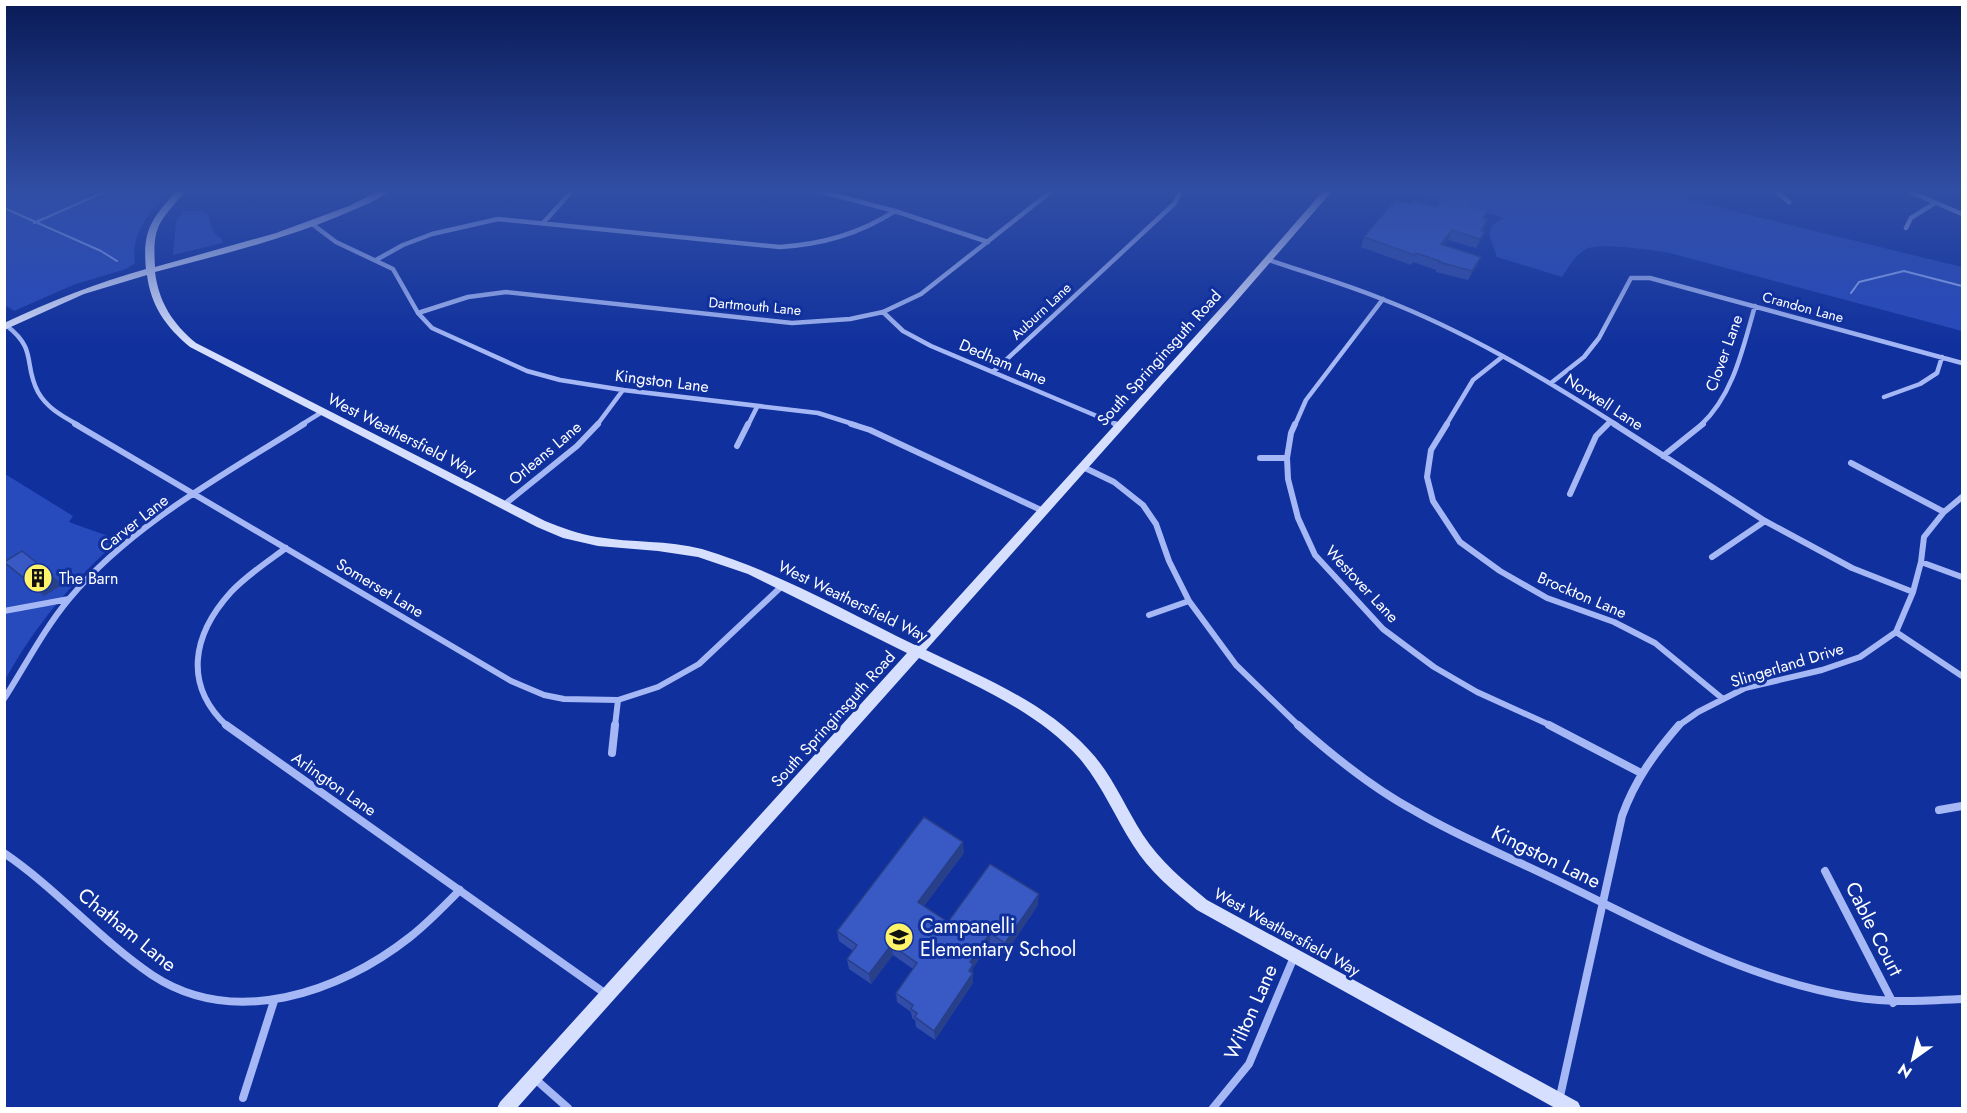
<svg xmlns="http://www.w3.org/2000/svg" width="1967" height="1113" viewBox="0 0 1967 1113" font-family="Jost,sans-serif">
  <rect width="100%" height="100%" fill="#10309d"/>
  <path fill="#274abd" d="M5,190H169C150,211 130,234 135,263L126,269L73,285L14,311L5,305Z
    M1409,190H1648L1962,267V331L1666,252C1648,250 1601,242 1586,249C1575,255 1569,267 1562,277L1497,257L1489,234L1492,225L1504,218Z
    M183,211H201L209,214C210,225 212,233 221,238L223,243L173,255L176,221Z
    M5,474L73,516L69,522L119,540C73,580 34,627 5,680Z"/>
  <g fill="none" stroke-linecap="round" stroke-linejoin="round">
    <path stroke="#97b0f8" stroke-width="2" d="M4,208L101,251L117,261
      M34,223L109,190
      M1851,293L1859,282L1904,271L1962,286"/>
    <path stroke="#a5b8f5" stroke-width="4.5" d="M815,190L895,211L988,242
      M1774,190L1789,202
      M1906,190L1962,214
      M543,223L573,190
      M312,224L336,242L393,269L418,313L432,328L527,371L560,380L623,390L818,413L856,425
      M1906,228L1911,218L1935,203
      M376,260L403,245L432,234L498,219L780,247C823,244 859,234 895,211
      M1269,260C1307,273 1345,284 1382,299C1465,331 1542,377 1617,425
      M883,312L903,331L931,346L1118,425
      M418,313L468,297L506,292L792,323L850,319L883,312L921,294L1053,190
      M7,326C38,350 23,364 38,392C47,408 62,416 78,425
      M993,372L1175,203L1181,190
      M1551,383L1584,357L1599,338L1631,278H1650L1962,363
      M1884,397L1920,384L1937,373L1942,357
      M301,425L322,412
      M597,425L623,390
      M748,425L757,407
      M1295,425L1306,400L1383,299
      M1446,425L1473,380L1502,357
      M1607,425L1609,423
      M1701,425C1734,394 1743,347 1755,306"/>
    <path stroke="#a5b8f5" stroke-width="6" d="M75,424L511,681L544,695L564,699L618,700L658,687L699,664L782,586
      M851,424L870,430L1043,511
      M1115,424L1120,426
      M1295,424L1291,433L1287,458L1288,479L1298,518L1315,555L1383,629L1434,667L1477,692L1552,726
      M1447,424L1431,450L1427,477L1433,501L1460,542L1500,571L1547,598L1614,622L1655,643L1723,699
      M1614,424L1765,521L1852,568L1913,592
      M737,446L748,424
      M1663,456L1703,424
      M1260,458H1287
      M1851,463L1944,512
      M1083,467L1114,482L1143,505L1156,524L1169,561L1189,601
      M1570,494L1596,436L1608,424
      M504,505L577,446L598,424
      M1712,557L1765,521
      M1921,562L1962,577
      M4,611L69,599
      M1149,615L1189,601L1236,665L1299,726
      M1896,632L1962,676
      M4,699C25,666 44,629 69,599C132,524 222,476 304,424
      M227,726C183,685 192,635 231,592C247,575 267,562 286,548
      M615,726L618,700
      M1678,726L1698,712L1745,688L1822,670L1860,657L1896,632L1913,592L1921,562L1924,537L1944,512L1962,497"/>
    <path stroke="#a5b8f5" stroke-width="8" d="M226,725L606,994
      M1298,725C1334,757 1372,788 1415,811C1459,837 1507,856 1554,879C1650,925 1746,980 1853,997C1889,1003 1925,1001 1962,999
      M1549,725L1641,773
      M612,753L615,725
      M1939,810L1962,806
      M4,853C57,889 99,939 152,975C234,1029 339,993 410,937C428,923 444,906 460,890
      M1825,871L1893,1003
      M534,1078L568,1108
      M243,1098L274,1001
      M1559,1101L1622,816C1635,780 1654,754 1679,725
      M1213,1108L1249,1064L1294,957"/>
    <path fill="#d6dffd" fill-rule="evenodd" d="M177,190H186C161,222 152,222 155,267L276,233L349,206L380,190H391C376,202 355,209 337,217C278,241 216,256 155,272C159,303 173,324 196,343L545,521C562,528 579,534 597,537C632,543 668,540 702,549C776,571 845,611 915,645L1228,300L1324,190H1333L1234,304L926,650C984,678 1045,702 1089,750C1112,774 1125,807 1143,835C1160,861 1184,881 1207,900L1578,1102L1581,1108H1555L1197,910C1173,891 1149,871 1133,845C1115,817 1102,785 1080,759C1037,711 976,686 919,658L517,1108H497L500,1102L907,653L748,574L698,557L658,551L598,546L563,538L537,527L190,347C166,327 151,306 147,275L84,294L4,330V323C51,301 96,283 146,269C142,229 152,219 177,190Z"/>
  </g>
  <path fill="#314da9" d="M1454,200L1475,201L1472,206L1485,218L1488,219L1483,231L1481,241L1476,248L1448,240L1444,245L1481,257L1477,266L1468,280L1436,272V270L1413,262L1411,265L1361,247L1364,237Z
    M4,562L62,585L44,596L14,571Z
    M964,853L924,906L948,922L1038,905L1005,954L990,943L973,968V983L935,1040L916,1027L915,1020L912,1018L911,1012L897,1002L896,993L913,969L893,955L871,984L849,969L847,959L853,951L839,941L837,931Z"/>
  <path fill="#283f89" d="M1488,219L1484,229L1477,240L1481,230Z
    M1452,230L1448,240L1438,254L1441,244Z
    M1485,232L1481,241L1476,248L1480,239Z
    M1481,257L1477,266L1468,280L1472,271Z
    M52,575L62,585L44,596L34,586Z
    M963,842L964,853L919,913L918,902Z
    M1039,894L1038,905L1005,954V943Z
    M990,933V943L973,968V983L935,1040L934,1031L969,971L970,962Z
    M891,945L893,955L871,984L869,974Z"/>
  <path fill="#395ac4" stroke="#283f89" stroke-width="1.5" d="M1458,196L1475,201L1471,206L1488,211L1483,218L1488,219L1481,230L1485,232L1480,239L1452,230L1441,244L1481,257L1472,271L1439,262L1440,261L1416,253L1414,255L1364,237L1395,200L1411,203L1413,200L1436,207L1444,197L1454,200Z
    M22,551L52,575L34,586L4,562Z
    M924,817L963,842L918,902L948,922L990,864L1039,894L1005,943L990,933L970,962L973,964L969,971L973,973L934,1031L915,1017L917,1013L911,1009L913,1005L896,993L917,963L891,945L869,974L847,959L857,945L837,931Z"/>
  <linearGradient id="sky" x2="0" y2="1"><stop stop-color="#091a56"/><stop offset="0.55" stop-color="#314ea5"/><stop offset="1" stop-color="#314ea5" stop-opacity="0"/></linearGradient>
  <rect width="1967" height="346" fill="url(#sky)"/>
  <defs>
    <g id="building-disc" transform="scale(1.5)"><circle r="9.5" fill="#fff469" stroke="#10309d"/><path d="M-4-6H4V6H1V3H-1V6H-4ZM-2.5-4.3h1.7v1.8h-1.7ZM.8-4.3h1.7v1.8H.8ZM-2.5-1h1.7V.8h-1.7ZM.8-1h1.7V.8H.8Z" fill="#111"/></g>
    <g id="school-disc" transform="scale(1.5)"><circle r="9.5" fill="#fff469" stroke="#10309d"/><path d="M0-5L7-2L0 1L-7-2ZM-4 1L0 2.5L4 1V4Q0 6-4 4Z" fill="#111"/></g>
  </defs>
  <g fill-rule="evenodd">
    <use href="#building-disc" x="38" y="578"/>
    <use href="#school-disc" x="899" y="937"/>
  </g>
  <g text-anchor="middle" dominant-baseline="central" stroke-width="6" stroke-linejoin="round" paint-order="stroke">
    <g font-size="14" fill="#fff" stroke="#10309d">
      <text transform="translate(755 306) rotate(5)">Dartmouth Lane</text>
      <text transform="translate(1803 307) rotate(15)">Crandon Lane</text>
      <text transform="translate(1041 311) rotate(-43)">Auburn Lane</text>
    </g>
    <g font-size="16" fill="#fff" stroke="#10309d">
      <text transform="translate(1724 353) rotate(-70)">Clover Lane</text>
      <text transform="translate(1159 358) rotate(-48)">South Springinsguth Road</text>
      <text transform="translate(1003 362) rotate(23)">Dedham Lane</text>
      <text transform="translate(662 381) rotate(7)">Kingston Lane</text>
      <text transform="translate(1604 402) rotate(33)">Norwell Lane</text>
      <text transform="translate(402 435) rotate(27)">West Weathersfield Way</text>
      <text transform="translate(545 453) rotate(-40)">Orleans Lane</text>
      <text transform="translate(134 523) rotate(-38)">Carver Lane</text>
      <text transform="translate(1362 584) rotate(47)">Westover Lane</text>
      <text transform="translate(380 588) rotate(31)">Somerset Lane</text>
      <text transform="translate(1582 595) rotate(23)">Brockton Lane</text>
      <text transform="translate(853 601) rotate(26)">West Weathersfield Way</text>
      <text transform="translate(1787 665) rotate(-17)">Slingerland Drive</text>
      <text transform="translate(833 719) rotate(-48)">South Springinsguth Road</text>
      <text transform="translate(334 784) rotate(35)">Arlington Lane</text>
      <text transform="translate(1287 932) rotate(29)">West Weathersfield Way</text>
    </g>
    <g font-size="16" fill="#fff" stroke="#10309d" text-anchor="start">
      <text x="59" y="578">The Barn</text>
    </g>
    <g font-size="20" fill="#fff" stroke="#10309d">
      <text transform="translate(1546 857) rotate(26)">Kingston Lane</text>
      <text transform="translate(1874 929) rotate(63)">Cable Court</text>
      <text transform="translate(127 930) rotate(39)">Chatham Lane</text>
      <text transform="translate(1251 1012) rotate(-66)">Wilton Lane</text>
    </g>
    <g font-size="20" fill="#fff" stroke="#10309d" text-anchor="start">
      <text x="920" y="926">Campanelli<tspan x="920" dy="23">Elementary School</tspan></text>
    </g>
  </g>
  <rect width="1967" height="1113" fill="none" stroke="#ffffff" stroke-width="12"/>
  <g transform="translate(1913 1059) rotate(214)" stroke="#10309d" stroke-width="4.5" paint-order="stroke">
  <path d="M0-4.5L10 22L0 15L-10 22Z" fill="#ffffff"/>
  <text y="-9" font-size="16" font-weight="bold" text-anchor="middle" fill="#ffffff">N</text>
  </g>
</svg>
